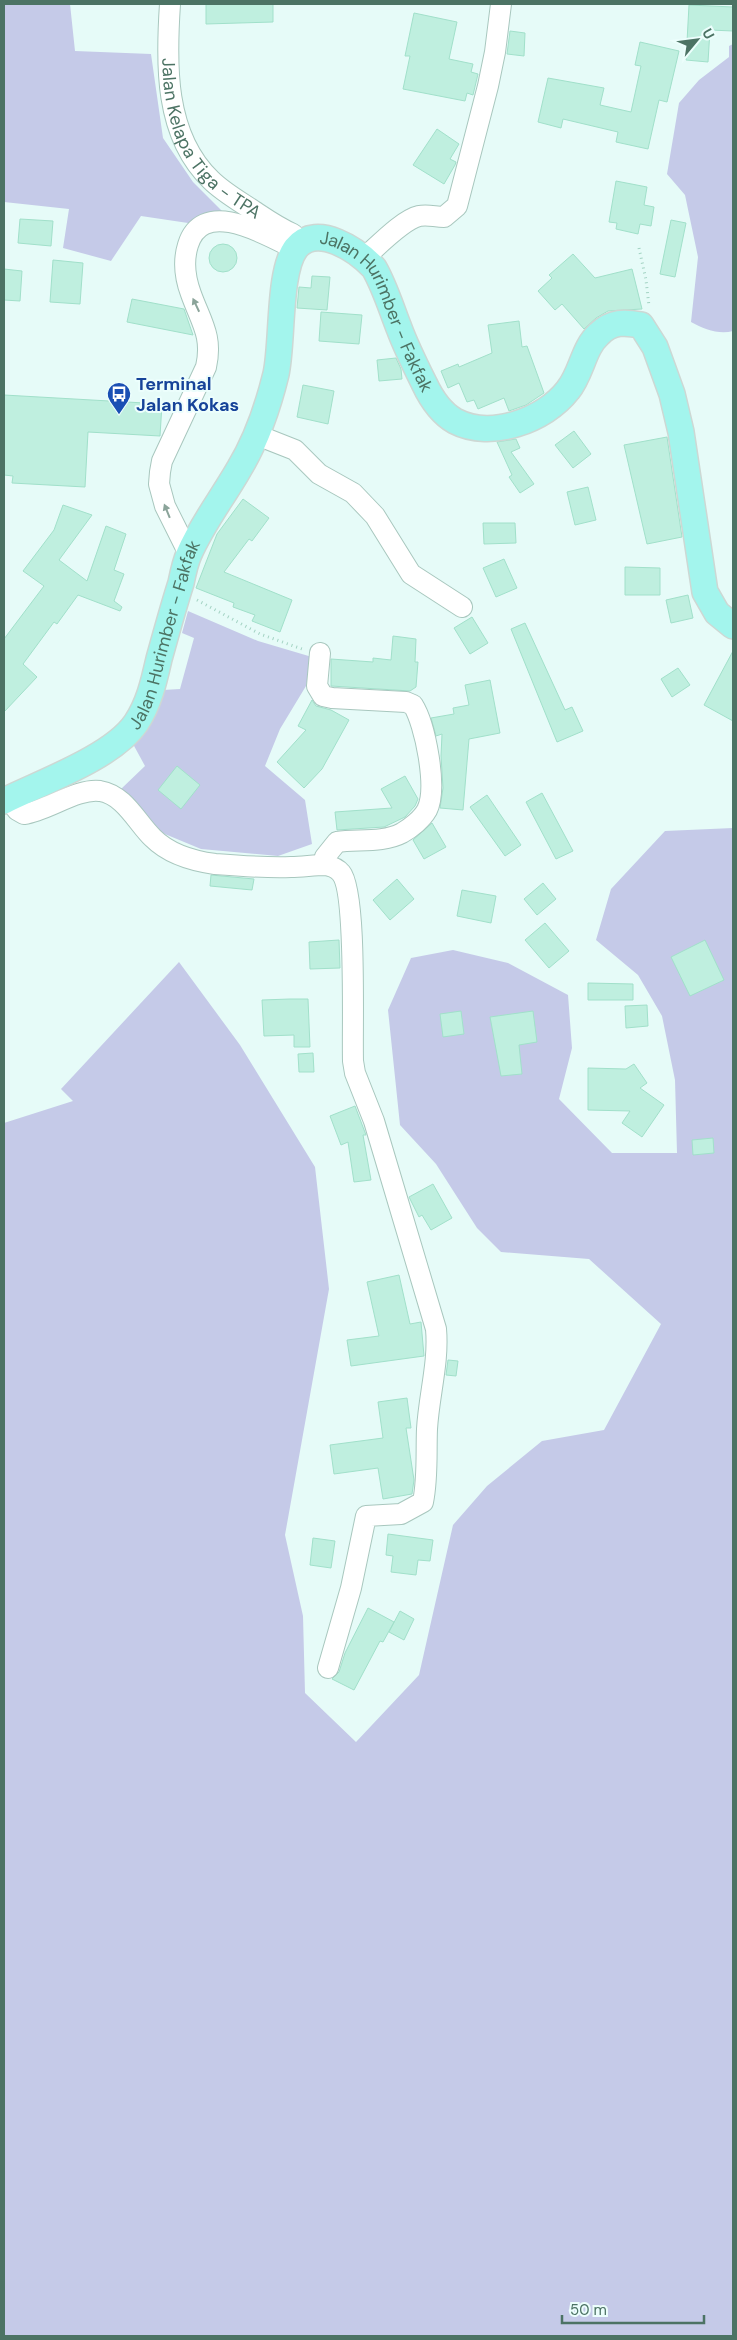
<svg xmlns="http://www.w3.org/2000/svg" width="737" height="2340" viewBox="0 0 737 2340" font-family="'DM Sans',sans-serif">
  <rect width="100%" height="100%" fill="#e6fbf8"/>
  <path fill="#c5cae8" d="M4,4H70L75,51L151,54L163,138L193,182L229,218L188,223L141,216L111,261L63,248L69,209L4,202Z
    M733,44V331C719,335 704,329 691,322L698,257L685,195L667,174L679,103L699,80L729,57V46Z
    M188,611L258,641L312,657L306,686L280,729L265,766L305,800L312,844L278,856L201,849L160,832L121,789L145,766L133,744L163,690L180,689L194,638L182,633Z
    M733,828V2336H4V1123L73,1101L61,1089L179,962L240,1045L315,1167L329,1289L285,1535L303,1616L305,1693L356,1742L419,1675L453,1525L487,1486L542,1441L604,1430L661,1324L589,1259L501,1252L477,1228L436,1164L400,1125L388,1010L411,958L453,950L508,963L568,995L572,1048L559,1099L612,1153H677L675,1080L662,1016L638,975L596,940L611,889L665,831Z"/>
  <path fill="#bfefdf" stroke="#a1e0ca" d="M206,4H273V22L206,24Z
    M689,5L733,7V31L710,30L708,62L686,60Z
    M414,13L457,22L449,59L473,64L471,72L478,74L473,95L467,93L465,101L403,89L410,56H405Z
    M510,31L525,33L524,56L507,54Z
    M640,42L679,51L667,102L659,100L648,149L616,142L618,132L563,119L561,128L538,122L548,78L604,88L600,105L631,112L641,66L635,65Z
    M437,129L459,144L450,159L456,162L455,165L444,184L413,165Z
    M616,181L647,187L644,205L654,207L651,226L640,224L638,234L616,229L617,223L609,222Z
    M20,219L53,221L51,246L18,243Z
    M671,220L686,223L675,277L660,274Z
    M209 258a14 14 0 1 1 28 0a14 14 0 1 1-28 0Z
    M573,254L595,278L632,269L642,309L608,311L596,318L584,329L562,304L555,310L538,291L552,278L549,275Z
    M53,260L83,263L80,304L50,302Z
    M4,269L22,271L20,301L4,300Z
    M312,276L330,277L327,310L297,308L299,287L311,288Z
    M132,299L184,309L193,335L127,322Z
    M321,312L362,315L359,344L319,341Z
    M519,321L522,347L527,346L544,393L526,405L509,411L504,398L478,409L474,400L467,402L459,383L448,388L441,371L458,364L459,367L492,353L488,325Z
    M396,358L401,369L402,379L379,381L377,360Z
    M303,385L334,391L328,424L297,417Z
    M4,395L162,404L160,436L88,432L85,487L12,483L13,476L4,475Z
    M574,431L591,454L573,468L555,445Z
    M667,437L682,537L647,544L624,445Z
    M516,439L520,448L511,452L534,484L520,493L509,477L512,475L497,442Z
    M588,487L596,520L575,525L567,492Z
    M243,499L269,518L252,541L249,539L224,572L292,600L280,632L252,621L255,615L233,607L234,603L196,588L217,534Z
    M63,505L92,515L59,560L87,581L106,526L126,534L114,570L124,574L114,601L122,607L120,611L78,595L57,624L54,622L23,664L37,677L4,712V639L44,586L23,571L54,530Z
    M483,523H515L516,543L484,544Z
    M504,559L517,588L496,597L483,568Z
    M625,567L660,568V595H625Z
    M688,595L693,618L671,623L666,600Z
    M472,617L488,643L470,654L454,628Z
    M525,623L565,710L572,707L583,731L557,742L511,629Z
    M393,636L416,639L415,662H418L416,687L410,691L331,686V659L373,662V658L391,660Z
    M733,651V721L704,705Z
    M678,668L690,685L672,697L661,679Z
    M490,680L500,733L469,739L463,810L440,808L443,788L441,756L442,734L436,736L431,718L454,714L453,708L469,705L465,685Z
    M312,700L316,706L331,710L349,720L322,769L304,788L277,762L306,730L298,726Z
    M177,766L200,785L181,809L158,790Z
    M405,776L418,799L415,806L405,817L384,827L337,830L335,812L392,808L381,789Z
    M542,793L573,851L556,859L526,802Z
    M487,795L521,845L505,856L470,807Z
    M432,823L446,847L424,859L413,840Z
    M211,875L254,879L252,890L210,886Z
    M397,879L414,899L390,920L373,900Z
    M543,883L556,899L537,915L524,899Z
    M462,890L496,896L491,923L457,916Z
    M545,923L569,951L549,968L525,940Z
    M339,940L340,968L310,969L309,942Z
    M705,940L724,980L690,996L671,957Z
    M588,983L633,984V1000H588Z
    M290,999H308L310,1047H294V1035L264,1036L262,1000Z
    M647,1005L648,1026L626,1028L625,1006Z
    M461,1011L464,1034L443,1037L440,1014Z
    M533,1011L537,1042L519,1045L522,1074L501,1076L490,1017Z
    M313,1053L314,1072H299L298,1054Z
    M634,1064L647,1083L640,1088L664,1105L642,1137L622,1123L630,1111L588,1110V1068L626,1069Z
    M355,1106L366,1135H363L371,1180L354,1182L348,1142L341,1145L330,1116Z
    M713,1138L714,1153L693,1155L692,1140Z
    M433,1184L452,1218L431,1230L422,1215L419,1217L409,1197Z
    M399,1275L410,1324L421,1322L424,1356L351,1366L347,1340L379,1336L367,1282Z
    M448,1360L458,1361L456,1376L446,1375Z
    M407,1398L411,1428H406L414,1480L412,1494L383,1499L378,1468L334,1474L330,1445L383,1438L378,1402Z
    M388,1534L433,1540L430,1561L418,1560L416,1575L391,1572L393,1556L386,1555Z
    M313,1538L335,1541L331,1568L310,1565Z
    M368,1608L394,1622L383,1642L380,1641L354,1690L332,1679L339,1672L345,1653Z
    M400,1611L414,1619L404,1640L389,1632Z"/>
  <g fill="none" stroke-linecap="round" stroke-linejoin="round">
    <g stroke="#a8c7be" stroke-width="22">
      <g id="minor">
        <path id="s1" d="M170,4C166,63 164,135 211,180C223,192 239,201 254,211C266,219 279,228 293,234"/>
        <path d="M364,258C378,246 402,220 419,216C428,214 435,217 444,217L457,206L488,86L495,52L501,4"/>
        <path d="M257,435L295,450L319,474L353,493L375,516L411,574L462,607"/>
        <path d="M189,554L165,506L159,484L160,472L162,461L206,367C213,336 201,322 191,294C185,278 183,261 188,245C203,196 268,236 295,249"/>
        <path d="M320,653L317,686L323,696L332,698L406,702L413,705C425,724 438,788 427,810C422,819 411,828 402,833C383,843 358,839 337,842L325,857L323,865"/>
        <path d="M9,798L17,810L24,814C47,811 77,788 100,791C125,795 137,823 153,838C169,854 193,861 215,864C240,866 265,868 291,867C302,867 314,865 325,865C331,866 337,868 341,873C357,892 352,1029 353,1061L355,1073L374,1121L436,1329C439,1362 429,1395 427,1429C426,1453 428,1478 423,1502L401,1514L366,1516L351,1588L328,1668"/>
      </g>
    </g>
    <g stroke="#cdd8d4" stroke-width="28">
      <g id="major">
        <path id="s2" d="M4,801C40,783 113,757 136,723C149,704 154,681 159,659C166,634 173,608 181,583C183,573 185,563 189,554C202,524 223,497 239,469C256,441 268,407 276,374C283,343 278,271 296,248C317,222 358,251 374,268C385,287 391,308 399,328C406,347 415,365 424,383C431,398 441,413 455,421C491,440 545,420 568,390C582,373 583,348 599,334C612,321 625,322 641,325L655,347L672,394L681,432L705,592L717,613L733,626"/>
      </g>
    </g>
    <path stroke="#a3d3c3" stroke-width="3" stroke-dasharray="1 4" stroke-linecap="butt" d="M639,248L646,280L649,306
      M197,600L260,634L302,649"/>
    <use href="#minor" stroke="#fff" stroke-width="20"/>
    <use href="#major" stroke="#a3f5ed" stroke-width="25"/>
  </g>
  <defs><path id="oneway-solid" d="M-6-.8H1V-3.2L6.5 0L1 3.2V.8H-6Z" transform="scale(1.25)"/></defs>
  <g fill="#8ba49a">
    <use href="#oneway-solid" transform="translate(196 305) rotate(-115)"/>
    <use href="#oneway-solid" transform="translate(167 511) rotate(-112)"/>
  </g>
  <defs>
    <g id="bus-pin" transform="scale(1.25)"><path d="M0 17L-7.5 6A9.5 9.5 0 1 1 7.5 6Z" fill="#1a4fb4" stroke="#ecfefc"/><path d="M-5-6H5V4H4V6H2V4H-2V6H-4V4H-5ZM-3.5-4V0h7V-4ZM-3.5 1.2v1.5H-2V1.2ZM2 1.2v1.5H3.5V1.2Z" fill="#fff"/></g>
  </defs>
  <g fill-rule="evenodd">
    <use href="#bus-pin" x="119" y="394"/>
  </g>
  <g text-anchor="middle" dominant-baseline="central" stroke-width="4" stroke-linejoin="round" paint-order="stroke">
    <g font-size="18" fill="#4c7364" stroke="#ecfefc">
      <text stroke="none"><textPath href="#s1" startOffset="150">Jalan Kelapa Tiga - TPA</textPath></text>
      <text stroke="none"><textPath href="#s2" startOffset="788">Jalan Hurimber - Fakfak</textPath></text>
      <text stroke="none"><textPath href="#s2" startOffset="248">Jalan Hurimber - Fakfak</textPath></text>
    </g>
    <g font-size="18" font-weight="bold" fill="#164399" stroke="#ecfefc" text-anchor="start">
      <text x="136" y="384">Terminal<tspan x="136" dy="21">Jalan Kokas</tspan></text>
    </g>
  </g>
  <rect width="737" height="2340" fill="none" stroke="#4c7364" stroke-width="10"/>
  <g transform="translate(697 40) rotate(61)" stroke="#ecfefc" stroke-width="4" paint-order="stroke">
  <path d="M0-4L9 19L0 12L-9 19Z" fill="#4c7364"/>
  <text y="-8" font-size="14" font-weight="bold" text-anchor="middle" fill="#4c7364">U</text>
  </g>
  <path d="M562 2315v8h142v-8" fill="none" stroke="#4c7364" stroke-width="2.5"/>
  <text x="570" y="2315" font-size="15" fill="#4c7364" stroke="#ecfefc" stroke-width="4" paint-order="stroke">50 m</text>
</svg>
